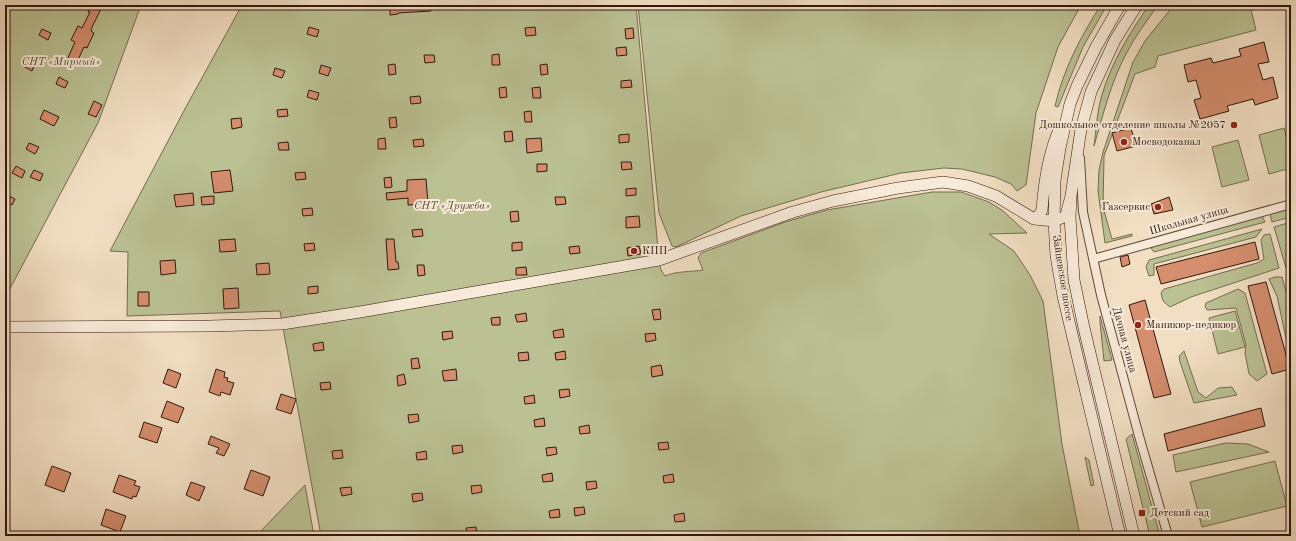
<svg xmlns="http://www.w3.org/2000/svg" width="1296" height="541" viewBox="0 0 1296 541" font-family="'Old Standard TT',serif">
  <rect width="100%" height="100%" fill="#f2dfc3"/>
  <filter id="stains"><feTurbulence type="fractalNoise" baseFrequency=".005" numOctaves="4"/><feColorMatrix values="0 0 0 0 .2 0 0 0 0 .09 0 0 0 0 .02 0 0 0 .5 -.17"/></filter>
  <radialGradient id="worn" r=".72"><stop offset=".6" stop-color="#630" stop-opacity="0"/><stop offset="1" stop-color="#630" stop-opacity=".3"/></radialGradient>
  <path fill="#bbc193" stroke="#766c50" d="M5,5H141L98,123L5,298Z
    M242,5H636L659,260L661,270L665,276C676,271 691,272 703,270L698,258L701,253L785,222L827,210L932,192H961L989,202L1002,210L1027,233L989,234L1014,251L1030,275L1043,301L1062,444L1080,536H321L280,311L127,316L128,252L110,251L187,105Z
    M638,5H1081L1058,47L1036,113L1026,185L1017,191L1011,184L995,177L962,169L944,168L901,173L821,192L741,216L676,247L672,246L659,213Z
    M1101,5H1107L1083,47L1058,107L1055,106C1063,70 1081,36 1101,5Z
    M1149,5H1158C1147,21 1135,36 1126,54C1111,82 1103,115 1094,146C1096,130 1097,113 1101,98C1111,63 1129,34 1149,5Z
    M1174,5H1250L1256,30L1158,56L1155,67L1135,74L1104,156L1103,207L1112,239L1132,234V236L1105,243L1098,191L1099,170L1103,152L1133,62L1145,41Z
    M1284,128L1291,155V168L1269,174L1259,135Z
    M1238,140L1249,180L1222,187L1212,147Z
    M1291,209V217L1272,222L1270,214Z
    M1262,216L1265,222L1154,252L1151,248L1156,245Z
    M1291,222V251L1286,253L1288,262L1291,268H1286L1274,227Z
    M1262,229L1256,237L1154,264V275L1149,276L1146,267L1149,260Z
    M1270,234L1279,268L1191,297L1170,307L1163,301L1161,293L1164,289L1257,263L1264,259L1261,240L1264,235Z
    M1275,277H1282L1291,309V362L1277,296L1269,279Z
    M1238,289L1245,293L1267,374L1257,381L1249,374L1245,353L1246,345L1236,308L1207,310L1205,306L1206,303Z
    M1235,311L1245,347L1218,354L1209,318Z
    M1100,316L1112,360L1104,361L1100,322Z
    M1184,351L1198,392L1206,398L1218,388L1232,387L1237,395L1194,403L1180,362L1179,356Z
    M1132,434L1160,536H1150L1126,439Z
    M1226,443L1248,444L1269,452L1176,472L1173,455Z
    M1085,457L1089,460L1094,485L1091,486Z
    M1275,461L1287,506L1202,527L1190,482Z
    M305,485L314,536H260L259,533Z"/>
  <path fill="#d58e6e" stroke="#31180c" d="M91,5H103L92,27L91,31L94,33L87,48L84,47L76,64L67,60L75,42L71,40L78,26L82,28L90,12H88Z
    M390,5H431V11L398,13V14L390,15Z
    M309,27L319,30L317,37L307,34Z
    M535,27L536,35L526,36L525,28Z
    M633,28L634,38L626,39L625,29Z
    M42,29L51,33L48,40L39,35Z
    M1264,42L1269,62L1258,64L1263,80L1273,77L1278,98L1255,105L1253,99L1227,106L1229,111L1200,119L1194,100L1201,98L1196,80L1188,82L1184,65L1211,58L1213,63L1241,56L1239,49Z
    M626,47L627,55L617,56L616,48Z
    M499,54L500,65H492V55Z
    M424,55H434L435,62L425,63Z
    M26,60L35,64L32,71L23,66Z
    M395,64L396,74L389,75L388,65Z
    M547,64L548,74L541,75L540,65Z
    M321,65L331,68L328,76L319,73Z
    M275,68L285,71L282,78L273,75Z
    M59,77L68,82L65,88L56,84Z
    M631,80L632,87L621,88V81Z
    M506,87L507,97L500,98L499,88Z
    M540,87L541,98H533L532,88Z
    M309,90L319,93L317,100L307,97Z
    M420,96L421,103L411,104L410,97Z
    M94,101L102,105L96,117L88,114Z
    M287,109L288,116L278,117L277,110Z
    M44,110L59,117L54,126L40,119Z
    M531,111L532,122H525L524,112Z
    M396,117L397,127L390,128L389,118Z
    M241,118L242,127L232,129L231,119Z
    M1131,128L1136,146L1117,151L1112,133Z
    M512,131L513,141L505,142L504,132Z
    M629,134V142L619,143V135Z
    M385,138L386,149H378V139Z
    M541,138L542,151L527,153L526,139Z
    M423,139L424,146L414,147L413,140Z
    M288,142L289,150H279L278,143Z
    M29,143L39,147L35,154L26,149Z
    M621,162H631L632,169L622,170Z
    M537,164H547V171L537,172Z
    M16,166L25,171L22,178L12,173Z
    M34,170L43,174L40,181L30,177Z
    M230,170L233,191L214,193L211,172Z
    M305,172L306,179L296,180L295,173Z
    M391,177L392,187L385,188L384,178Z
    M426,179L428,204L408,205V198L387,200L386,193L407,191V180Z
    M636,188V195L626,196V189Z
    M193,193L194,205L176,207L174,195Z
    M5,194L15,199L12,205L5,202Z
    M214,196V204L202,205L201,197Z
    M555,197H565L566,204L556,205Z
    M1169,197L1173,210L1154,214L1151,204Z
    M312,208L313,215L303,216L302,209Z
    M518,211L519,221L511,222L510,212Z
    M639,216L640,227L626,228V217Z
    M422,229L423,236L413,237L412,230Z
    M235,239L236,251L220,252L219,240Z
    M386,239H394L396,262H398L399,269L388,270Z
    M522,242V250L512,251V243Z
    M1255,242L1259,259L1161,284L1156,267Z
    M314,243L315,250L305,251L304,244Z
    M579,246L580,253L570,254L569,247Z
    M639,246L641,254L628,256L627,248Z
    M1128,255L1130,264L1122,267L1120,257Z
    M175,260L176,273L161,275L160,261Z
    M269,263L270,274L257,275L256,264Z
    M417,265H424L425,275L418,276Z
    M526,267L527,275H516V268Z
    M1266,282L1290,369L1272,374L1248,286Z
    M318,286V293L308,294V287Z
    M238,288L239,308L224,309L223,289Z
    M138,292H149V306H138Z
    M1145,300L1171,394L1154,398L1129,305Z
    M660,309L661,319L654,320L652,310Z
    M526,313L527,321L517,322L515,315Z
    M500,317V325H492L491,318Z
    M563,329L564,337L554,338L553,331Z
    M452,331L453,338L443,340L442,332Z
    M655,333L656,340L646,342L645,334Z
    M323,342L324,350L314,351L313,344Z
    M565,351L566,359L556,360L555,353Z
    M528,352L529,360L519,361L518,353Z
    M418,358L420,368L412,369L411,359Z
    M661,365L663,375L652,377L651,367Z
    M168,369L181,374L176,388L163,383Z
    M216,369L225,372L224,377L228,378L227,381L234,383L230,395L221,392L220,396L209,392Z
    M456,369L457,380L444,381L442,371Z
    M404,374L406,384L398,386L397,376Z
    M330,382L331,389L321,390L320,383Z
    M569,389L570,396L560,398L559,390Z
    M281,394L296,399L291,414L276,409Z
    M534,395L535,403L525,404L524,397Z
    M167,401L184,408L178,423L161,417Z
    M1261,408L1265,426L1168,451L1164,434Z
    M418,414L419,421L409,423L408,415Z
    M544,418L545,426L535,427L534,420Z
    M144,422L162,428L157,443L139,437Z
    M589,425L590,433L580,434L579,427Z
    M211,436L230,444L224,456L216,453L219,448L208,444Z
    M668,442L669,449L659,450L658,443Z
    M462,445L463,452L453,454L452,446Z
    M556,447L557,454L547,456L546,448Z
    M342,450L343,458L333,459L332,451Z
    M426,451L427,459L417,460L416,453Z
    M52,466L71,473L64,492L45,485Z
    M251,470L270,477L263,496L244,489Z
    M552,473L553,481L543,482L542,475Z
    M673,474L674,482L664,483L663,476Z
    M119,475L136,481L134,485L140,487L136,497L133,496L132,499L113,492Z
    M596,481L597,488L587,490L586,482Z
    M191,482L205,487L199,501L186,495Z
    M481,485L482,492L472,494L471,486Z
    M351,487L352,494L342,496L340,488Z
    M422,493L423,500L413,502L412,494Z
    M584,507L585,514L575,516L574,508Z
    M106,509L126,516L120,532L101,525Z
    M559,509L560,517L550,518L549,511Z
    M684,513L685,521L675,522L674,515Z
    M476,527L477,534L467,535L466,528Z"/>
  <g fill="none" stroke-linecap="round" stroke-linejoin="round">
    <g stroke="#614a3a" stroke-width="10">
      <path id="street" d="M1080,158L1083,212L1101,295L1139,436L1168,536
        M1093,259L1291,204"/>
    </g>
    <g stroke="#31180c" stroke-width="12">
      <path id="secondary" d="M1034,219L1039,215L1042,210C1044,183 1048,155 1059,130
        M5,327L209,326L282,324L360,312L659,260L793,212L833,201L898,188L943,182L968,186L996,196L1034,219L1054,221L1064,217L1066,215L1071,196
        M1120,536L1063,296L1056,256L1054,221L1055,180L1060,148L1070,104L1077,86L1096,47L1120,5
        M1134,536L1084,328L1074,280L1070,217L1071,196L1081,129L1091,92L1115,40L1137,5"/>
    </g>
    <use href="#street" stroke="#f7ead8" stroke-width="8"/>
    <use href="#secondary" stroke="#f7ead8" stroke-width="11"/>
  </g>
  <g fill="#8f2418" stroke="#f7ead8" stroke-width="1.5">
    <circle cx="1234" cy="125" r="4"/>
    <circle cx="1124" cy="142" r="4"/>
    <circle cx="1158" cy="207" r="4"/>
    <circle cx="634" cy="251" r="4"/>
    <circle cx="1138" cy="325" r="4"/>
    <rect x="1138" y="509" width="8" height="8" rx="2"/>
  </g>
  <g text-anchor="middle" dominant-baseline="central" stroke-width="4" stroke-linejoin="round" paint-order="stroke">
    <g font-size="11" font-style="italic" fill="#5a4b34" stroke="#f7ead8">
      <text x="61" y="62">СНТ «Мирный»</text>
      <text x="452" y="206">СНТ «Дружба»</text>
    </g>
    <g font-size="11" fill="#31180c" stroke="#f7ead8" text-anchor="start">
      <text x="1226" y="125" text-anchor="end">Дошкольное отделение школы №2057</text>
      <text x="1132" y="142">Мосводоканал</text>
      <text x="1150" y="207" text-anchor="end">Газсервис</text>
      <text x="642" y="251">КПП</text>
      <text x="1146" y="325">Маникюр-педикюр</text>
      <text x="1150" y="513">Детский сад</text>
    </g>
    <g font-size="11" fill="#31180c" stroke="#f7ead8">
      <text transform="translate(1189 221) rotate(-16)">Школьная улица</text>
      <text transform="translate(1062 278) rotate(81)">Зайцевское шоссе</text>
      <text transform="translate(1124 340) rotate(75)">Дачная улица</text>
    </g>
  </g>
  <rect width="1296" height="541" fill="none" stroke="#f2dfc3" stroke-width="20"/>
  <rect x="6" y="6" width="1284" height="529" fill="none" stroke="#31180c" stroke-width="2"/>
  <rect x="10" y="10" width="1276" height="521" fill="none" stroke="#31180c"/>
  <rect width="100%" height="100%" filter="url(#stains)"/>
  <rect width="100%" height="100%" fill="url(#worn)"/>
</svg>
